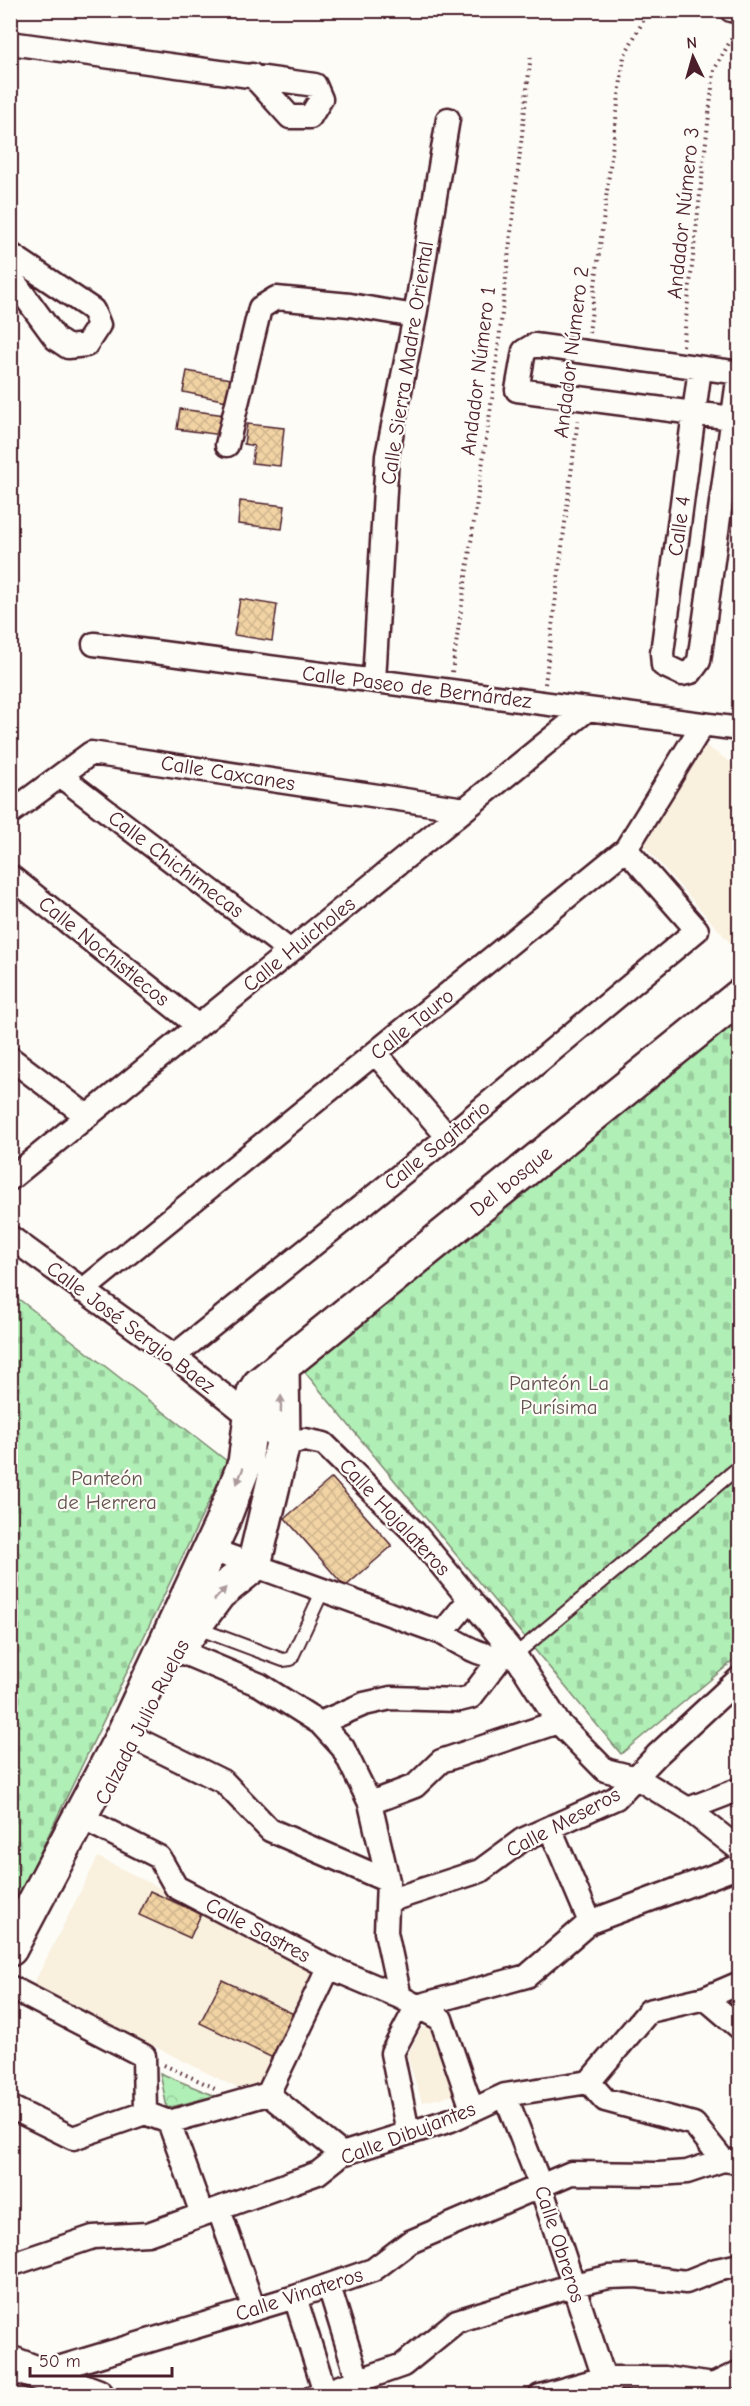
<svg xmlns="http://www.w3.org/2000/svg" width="750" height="2406" viewBox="0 0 750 2406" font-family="'Comic Neue',sans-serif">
  <defs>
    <pattern id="cemetery-stones" width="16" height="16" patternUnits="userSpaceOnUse" patternTransform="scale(1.5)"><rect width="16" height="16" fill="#b0efb6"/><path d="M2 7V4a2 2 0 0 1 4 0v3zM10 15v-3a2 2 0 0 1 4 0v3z" fill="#99cc9d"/></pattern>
    <pattern id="park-crowns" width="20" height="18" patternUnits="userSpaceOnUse" patternTransform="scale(1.5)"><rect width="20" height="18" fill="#b0efb6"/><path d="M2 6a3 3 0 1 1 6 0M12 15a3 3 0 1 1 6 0" fill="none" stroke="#99cc9d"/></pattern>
    <pattern id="building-cross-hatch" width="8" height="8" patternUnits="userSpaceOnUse" patternTransform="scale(1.5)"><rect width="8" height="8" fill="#f1d3a4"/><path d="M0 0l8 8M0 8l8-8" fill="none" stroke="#d0b58d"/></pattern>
  </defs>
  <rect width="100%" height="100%" fill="#fdfcf7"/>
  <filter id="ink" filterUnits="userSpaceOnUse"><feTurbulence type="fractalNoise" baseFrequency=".0167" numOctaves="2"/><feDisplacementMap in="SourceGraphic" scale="12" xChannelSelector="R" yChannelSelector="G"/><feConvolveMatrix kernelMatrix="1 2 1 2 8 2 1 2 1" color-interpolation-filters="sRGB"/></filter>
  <g filter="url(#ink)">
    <path fill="#f9f0de" d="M705,745L739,768V953L641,842Z
      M98,1857L323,1970L268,2080L239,2089L33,1985Z
      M433,2024L454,2095L422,2102L407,2056L421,2029Z"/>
    <path fill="url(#cemetery-stones)" stroke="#7d8770" stroke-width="1.5" d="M739,1011V1656L621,1754L304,1371Z
      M11,1293L228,1462L11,1913Z"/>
    <path fill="url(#park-crowns)" stroke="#7d8770" stroke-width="1.5" d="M160,2073L215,2096L167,2108Z"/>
    <path fill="url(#building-cross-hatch)" stroke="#4a1f2b" stroke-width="1.5" d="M187,371L231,379L227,401L183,392Z
      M180,409L225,415L222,435L177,429Z
      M247,424L284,428L280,466L252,463L254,446L244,444Z
      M240,501L285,506L282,529L238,524Z
      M240,599L277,605L272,641L234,635Z
      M332,1478L392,1546L345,1587L285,1518Z
      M150,1891L201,1914L190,1938L139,1915Z
      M222,1980L296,2015L275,2059L200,2023Z"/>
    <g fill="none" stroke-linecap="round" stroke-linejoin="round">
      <g stroke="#4a1f2b" stroke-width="16">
        <path id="lane" d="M197,1628L283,1660L291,1659L323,1590
          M515,1655L740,1466"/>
      </g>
      <g stroke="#4a1f2b" stroke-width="27">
        <path id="street" d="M731,10L740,12
          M10,43L315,85L321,99L310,117H290L252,75
          M10,254L93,310L99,325L86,345L68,347L56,339L10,276
          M700,368L662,653L663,665L682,674L691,672L699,661L739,373
          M740,373L534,345L524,351L517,390L740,419
          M227,445L260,308L276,298L350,305L415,316
          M94,644L740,729
          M374,681L387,456L415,316L448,119
          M62,777L290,951
          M10,813L91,753L465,809
          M10,876L198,1026
          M376,1054L448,1137
          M10,1058L87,1116
          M10,1179L588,709
          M10,1237L174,1356L283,1443L305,1440L324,1444L415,1533L515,1655L558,1722L605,1770L637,1778L688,1809L740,1850
          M82,1291L626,849L703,724
          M174,1356L448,1137L697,930L626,849
          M209,1549L442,1633C465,1647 489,1662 515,1655
          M442,1633L470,1599
          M165,1645L260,1685L320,1723L343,1748L370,1803L388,1881L386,1932L400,1997
          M320,1723L364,1704L391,1698L459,1700L471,1697L500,1659
          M124,1733L224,1782L270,1830L388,1881
          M370,1803L415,1786L441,1761L558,1722
          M688,1809L740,1789
          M80,1817L159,1857L176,1887L329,1967L400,1997L441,2019L472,2109
          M550,1828L590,1922
          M388,1901L480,1871L522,1840L616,1798L657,1755L740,1678
          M10,1987L144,2056L145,2113L169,2122
          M705,1998L740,1983
          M589,2082L605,2100L694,2124L723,2160
          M268,2094L329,1967
          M268,2094L342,2154
          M505,2095L541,2187L610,2396
          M10,2107L73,2138L145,2113
          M169,2122L268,2094
          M169,2122L202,2214
          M408,2132L392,2053L417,2006L527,1976L590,1922L740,1866
          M219,2210L254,2309
          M10,2265L93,2237L148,2234L318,2173L342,2154L451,2120L505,2095L589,2082L649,2011L705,1998L740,2028
          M329,2286L358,2380
          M295,2297L325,2392
          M38,2374L295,2297L373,2270L410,2242L571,2173L659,2174L687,2172L723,2160L740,2162
          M314,2396L403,2365L457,2321L573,2285L609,2277L637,2276L686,2282L716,2270L740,2265
          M540,2396L604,2378H665L713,2385L740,2372"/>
      </g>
      <g stroke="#4a1f2b" stroke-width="38">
        <path id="secondary" d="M178,1648L219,1593L254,1565L283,1443L282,1366
          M10,1949L124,1733L221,1525L245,1463L254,1393L259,1385L740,996
          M10,2363L97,2396"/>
      </g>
      <path stroke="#4a1f2b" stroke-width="4" stroke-dasharray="1.5 4.5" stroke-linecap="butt" d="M589,333L624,56L649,10
        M683,346L714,70L736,31
        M452,672L494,385L531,54
        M545,684L578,418
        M164,2065L215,2088"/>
      <use href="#lane" stroke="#fdfcf7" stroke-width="12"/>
      <use href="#street" stroke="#fdfcf7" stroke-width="22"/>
      <use href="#secondary" stroke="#fdfcf7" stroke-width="33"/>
    </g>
    <defs><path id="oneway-solid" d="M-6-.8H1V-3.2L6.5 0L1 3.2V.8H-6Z" transform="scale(1.5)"/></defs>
    <g fill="#ac999b">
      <use href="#oneway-solid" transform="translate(281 1404) rotate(-89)"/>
      <use href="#oneway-solid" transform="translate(240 1476) rotate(112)"/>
      <use href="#oneway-solid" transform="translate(220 1594) rotate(-47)"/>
    </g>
  </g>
  <g text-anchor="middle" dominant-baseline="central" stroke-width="4.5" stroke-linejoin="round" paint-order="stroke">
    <g font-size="21" fill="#4a1f2b" stroke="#fdfcf7">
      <text transform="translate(683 213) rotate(-84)">Andador Número 3</text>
      <text transform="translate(571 352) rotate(-83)">Andador Número 2</text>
      <text transform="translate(407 363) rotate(-81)">Calle Sierra Madre Oriental</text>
      <text transform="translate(478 371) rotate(-83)">Andador Número 1</text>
      <text transform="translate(679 526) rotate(-82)">Calle 4</text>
      <text transform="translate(417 687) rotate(7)">Calle Paseo de Bernárdez</text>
      <text transform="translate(228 773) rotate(9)">Calle Caxcanes</text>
      <text transform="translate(176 864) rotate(37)">Calle Chichimecas</text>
      <text transform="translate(299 944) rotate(-39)">Calle Huicholes</text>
      <text transform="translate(104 951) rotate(39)">Calle Nochistlecos</text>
      <text transform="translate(412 1024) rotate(-39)">Calle Tauro</text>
      <text transform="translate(437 1145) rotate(-39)">Calle Sagitario</text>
      <text transform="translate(511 1181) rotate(-39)">Del bosque</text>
      <text transform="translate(131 1327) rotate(37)">Calle José Sergio Baez</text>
      <text transform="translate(395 1517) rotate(47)">Calle Hojalateros</text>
      <text transform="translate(142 1722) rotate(-63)">Calzada Julio Ruelas</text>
      <text transform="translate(563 1822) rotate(-28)">Calle Meseros</text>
      <text transform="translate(258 1930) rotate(28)">Calle Sastres</text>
      <text transform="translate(408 2133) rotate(-21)">Calle Dibujantes</text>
      <text transform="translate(560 2244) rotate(72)">Calle Obreros</text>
      <text transform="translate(299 2294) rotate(-18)">Calle Vinateros</text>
    </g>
    <g font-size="21" fill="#64534e" stroke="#fdfcf7">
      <text x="559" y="1383">Panteón La<tspan x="559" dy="24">Purísima</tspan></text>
      <text x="107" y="1478">Panteón<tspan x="107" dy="24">de Herrera</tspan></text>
    </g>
  </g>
  <rect width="750" height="2406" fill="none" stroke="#fdfcf7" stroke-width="36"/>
  <rect x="18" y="18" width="714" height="2370" fill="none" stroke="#4a1f2b" stroke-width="2" filter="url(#ink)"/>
  <g transform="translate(693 57) rotate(355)" stroke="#fdfcf7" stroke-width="4.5" paint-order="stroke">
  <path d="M0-4.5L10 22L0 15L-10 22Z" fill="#4a1f2b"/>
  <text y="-9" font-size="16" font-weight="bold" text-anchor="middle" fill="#4a1f2b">N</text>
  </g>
  <path d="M30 2367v9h142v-9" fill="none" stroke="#4a1f2b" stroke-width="3"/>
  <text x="39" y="2367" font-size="18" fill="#4a1f2b" stroke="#fdfcf7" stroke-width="4.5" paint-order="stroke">50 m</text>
</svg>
